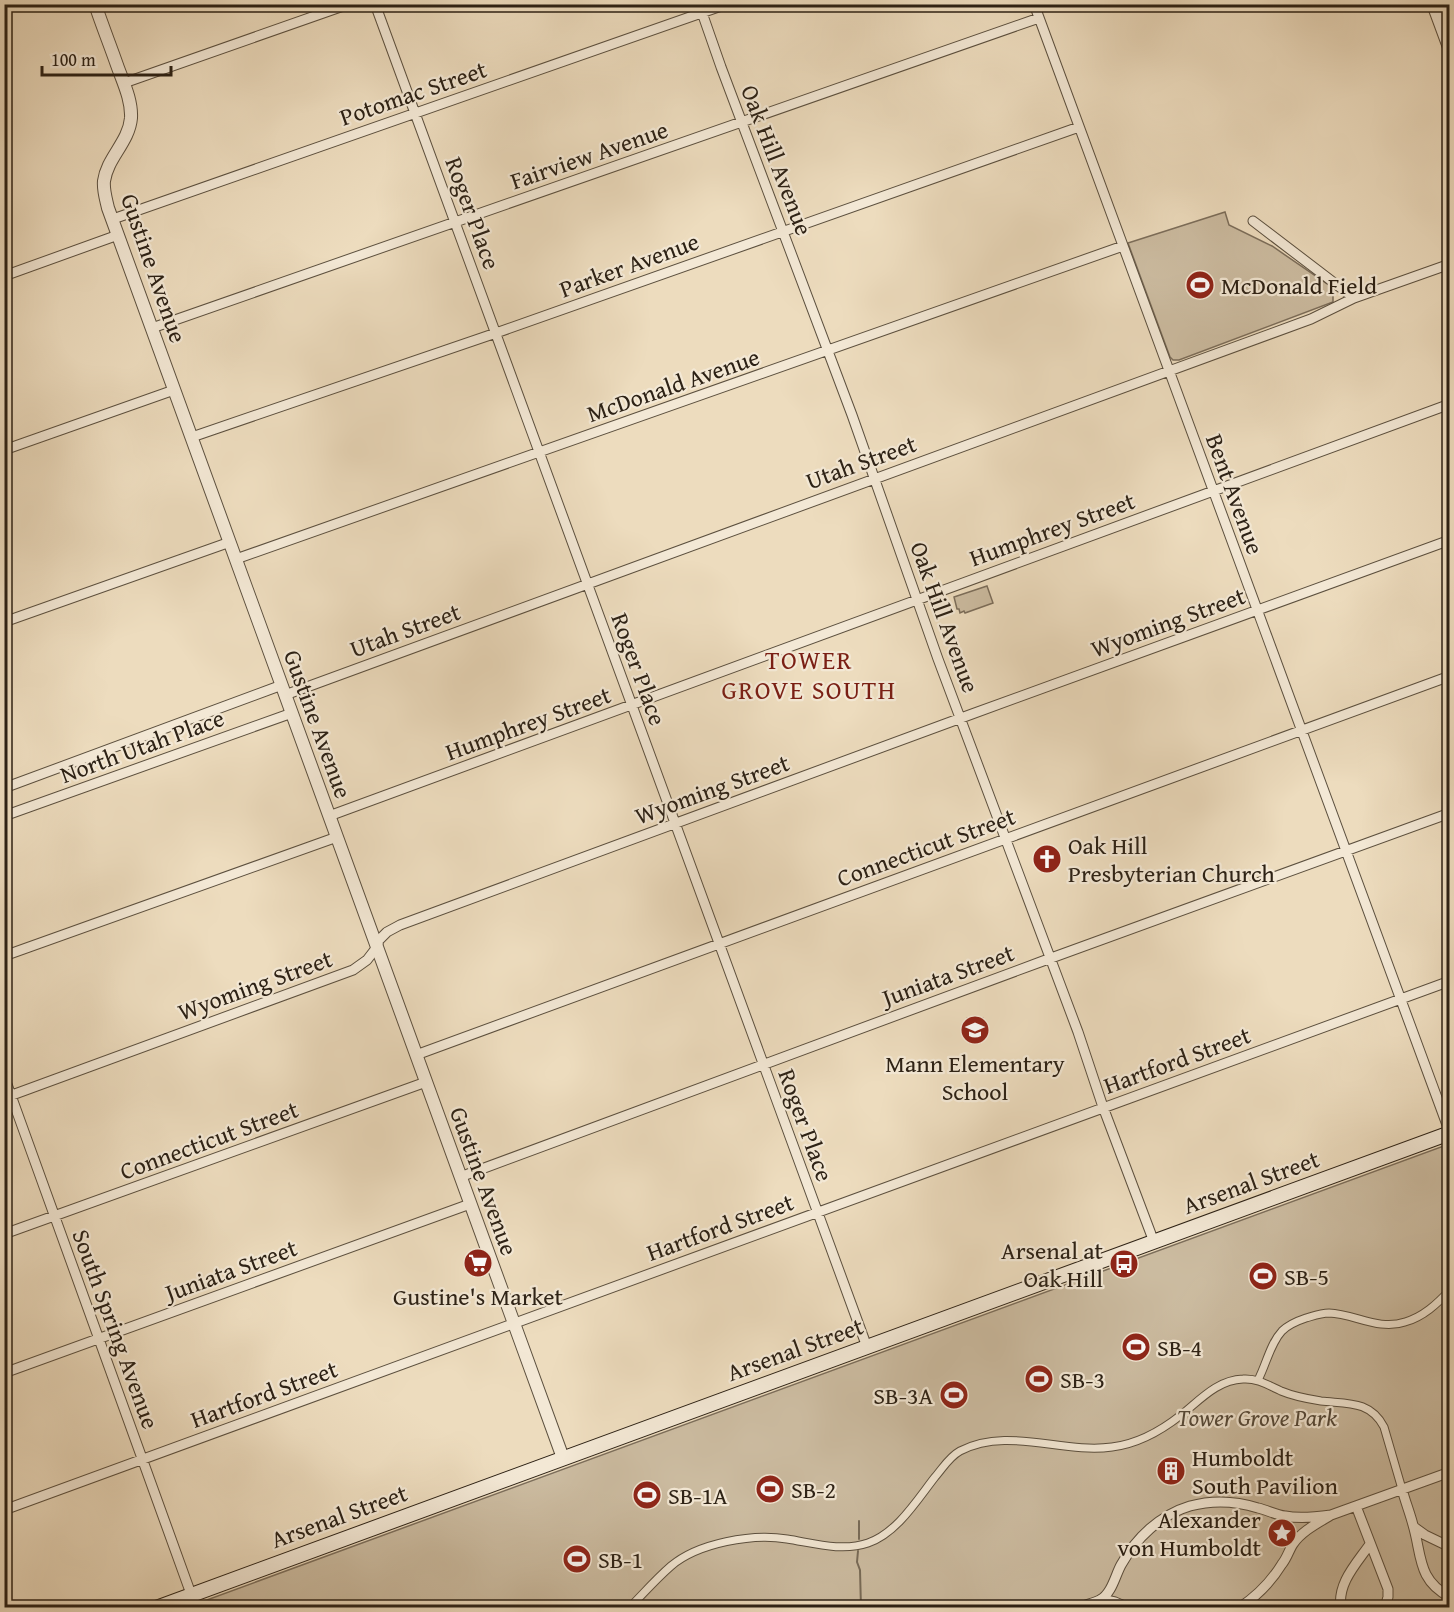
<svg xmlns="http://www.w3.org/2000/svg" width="1454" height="1612" viewBox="0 0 1454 1612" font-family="'Gentium Book Plus',serif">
  <rect width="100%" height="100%" fill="#eddcbe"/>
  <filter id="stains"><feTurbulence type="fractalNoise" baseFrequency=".00333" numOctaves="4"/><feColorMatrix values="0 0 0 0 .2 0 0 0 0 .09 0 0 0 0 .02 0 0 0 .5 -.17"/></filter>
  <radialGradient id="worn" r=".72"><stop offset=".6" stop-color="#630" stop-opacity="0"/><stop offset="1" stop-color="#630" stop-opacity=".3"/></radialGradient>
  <path fill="#ccbca1" stroke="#7c6e5b" stroke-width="1.5" d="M1225,212L1229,225L1272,246L1333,288V302L1179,360H1173L1170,357L1128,243Z
    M987,586L993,603L965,613L964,611L960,613L959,609H957L954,597Z
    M1449,1144V1607L185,1608Z"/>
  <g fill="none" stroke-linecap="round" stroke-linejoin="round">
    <path stroke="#786b58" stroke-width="2" d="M859,1521V1539
      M858,1551L857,1562L860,1570L861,1608"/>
    <g stroke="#5c503f" stroke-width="9">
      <path id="pedestrian" d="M1258,1380C1266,1365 1270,1344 1282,1331C1289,1324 1297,1321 1306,1318C1313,1316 1321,1313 1329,1313C1355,1314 1379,1331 1405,1322C1423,1317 1437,1304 1450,1290
        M629,1608C643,1594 656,1579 671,1566C698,1543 753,1533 787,1539C813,1543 842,1552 868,1543C897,1533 917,1500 935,1477C943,1468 949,1457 960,1451C1007,1426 1062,1454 1112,1447C1137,1444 1162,1430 1181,1415C1200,1400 1217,1380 1243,1379C1257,1378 1268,1385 1281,1391C1293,1396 1308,1399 1321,1401C1346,1404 1370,1400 1384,1427L1402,1489"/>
    </g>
    <g stroke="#5c503f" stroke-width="11">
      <path id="minor" d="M375,4L867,1347
        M699,4L721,67L852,415L938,659L1078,1032L1103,1107L1154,1242
        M1034,4L1450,1133
        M124,83L349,4
        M113,219L727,4
        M1253,221L1354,298
        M4,276L118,235
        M152,328L1039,18
        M192,437L496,333L1079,127
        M4,450L174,390
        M236,559L1123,246
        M4,622L230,542
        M285,695L1311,319L1354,298L1450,264
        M4,788L282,685
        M4,816L292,713
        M329,816L1450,404
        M4,956L337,837
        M416,1055L1450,676
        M4,1076L191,1594
        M4,1098L353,970L367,960L377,947L379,940L387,932L400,925L972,714L1450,540
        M460,1177L1043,961L1450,813
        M4,1234L426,1082
        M4,1373L470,1204
        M1402,1489C1405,1501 1410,1513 1413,1525C1422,1555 1417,1580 1450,1597
        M1356,1506L1388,1589V1597L1385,1608
        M4,1510L1450,981
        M1279,1515C1288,1522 1292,1534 1292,1545
        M1331,1515L1450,1472
        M1414,1527L1425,1535L1450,1547
        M1101,1599L1115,1602L1129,1608
        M1078,1608C1085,1605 1093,1603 1100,1600C1112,1593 1115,1576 1121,1565C1136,1538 1160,1515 1190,1506C1212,1500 1236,1501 1258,1508C1267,1510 1276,1515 1285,1516C1300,1519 1316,1517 1331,1515C1318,1523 1302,1531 1293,1544C1289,1550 1287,1558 1282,1564C1271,1582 1257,1596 1239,1608
        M1341,1608C1337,1583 1357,1563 1370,1544"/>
    </g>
    <g stroke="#5c503f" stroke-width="14">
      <path id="tertiary" d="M95,4C102,25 110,45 117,65C123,82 132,100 131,118C129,142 107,158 104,181C103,190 106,199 108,208L563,1458
        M1433,4L1450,50"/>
    </g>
    <g stroke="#2c2115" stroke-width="16">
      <path id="secondary" d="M156,1608L1450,1133"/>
    </g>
    <use href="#pedestrian" stroke="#f3e8d5" stroke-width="7"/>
    <use href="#minor" stroke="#f3e8d5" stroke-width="9"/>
    <use href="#tertiary" stroke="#f3e8d5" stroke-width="12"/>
    <use href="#secondary" stroke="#f3e8d5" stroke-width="14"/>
  </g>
  <defs>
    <g id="stadium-disc" transform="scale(1.5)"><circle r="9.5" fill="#8f2418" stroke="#f3e8d5"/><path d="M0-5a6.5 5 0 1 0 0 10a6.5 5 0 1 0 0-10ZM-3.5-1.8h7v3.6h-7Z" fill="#fff"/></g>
    <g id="church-disc" transform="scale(1.5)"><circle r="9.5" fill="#8f2418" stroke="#f3e8d5"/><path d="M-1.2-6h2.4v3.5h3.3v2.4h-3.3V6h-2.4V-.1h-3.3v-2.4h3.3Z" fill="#fff"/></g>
    <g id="school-disc" transform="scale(1.5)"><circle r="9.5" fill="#8f2418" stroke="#f3e8d5"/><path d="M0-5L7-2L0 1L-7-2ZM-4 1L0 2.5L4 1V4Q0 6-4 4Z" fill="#fff"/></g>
    <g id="supermarket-disc" transform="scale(1.5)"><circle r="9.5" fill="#8f2418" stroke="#f3e8d5"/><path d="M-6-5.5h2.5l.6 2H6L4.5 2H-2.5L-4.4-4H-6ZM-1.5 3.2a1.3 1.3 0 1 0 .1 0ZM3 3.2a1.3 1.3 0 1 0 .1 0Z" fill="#fff"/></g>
    <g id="bus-disc" transform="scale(1.5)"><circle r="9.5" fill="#8f2418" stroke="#f3e8d5"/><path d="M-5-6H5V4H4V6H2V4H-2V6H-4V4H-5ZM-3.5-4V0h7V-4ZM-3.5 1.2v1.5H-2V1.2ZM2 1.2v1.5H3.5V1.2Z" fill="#fff"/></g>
    <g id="building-disc" transform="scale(1.5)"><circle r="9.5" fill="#8f2418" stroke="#f3e8d5"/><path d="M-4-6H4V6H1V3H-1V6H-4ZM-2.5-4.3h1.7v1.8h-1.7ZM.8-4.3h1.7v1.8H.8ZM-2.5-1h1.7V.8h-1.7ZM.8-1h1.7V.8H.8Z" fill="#fff"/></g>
    <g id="sight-disc" transform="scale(1.5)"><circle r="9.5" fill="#8f2418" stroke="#f3e8d5"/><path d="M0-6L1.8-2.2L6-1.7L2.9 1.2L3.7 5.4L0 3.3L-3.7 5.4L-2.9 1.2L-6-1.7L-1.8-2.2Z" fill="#fff"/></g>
  </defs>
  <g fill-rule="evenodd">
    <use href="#stadium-disc" x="1200" y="285"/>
    <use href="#church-disc" x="1047" y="859"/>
    <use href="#school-disc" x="975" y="1030"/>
    <use href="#supermarket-disc" x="478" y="1263"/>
    <use href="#bus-disc" x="1124" y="1264"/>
    <use href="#stadium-disc" x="1263" y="1276"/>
    <use href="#stadium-disc" x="1136" y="1347"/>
    <use href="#stadium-disc" x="1039" y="1379"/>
    <use href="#stadium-disc" x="954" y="1395"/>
    <use href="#building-disc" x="1171" y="1471"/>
    <use href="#stadium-disc" x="770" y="1489"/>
    <use href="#stadium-disc" x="647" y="1495"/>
    <use href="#sight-disc" x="1282" y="1533"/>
    <use href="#stadium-disc" x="577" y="1559"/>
  </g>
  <g text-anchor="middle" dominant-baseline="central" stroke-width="4.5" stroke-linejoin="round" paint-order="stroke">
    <g font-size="24" fill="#2c2115" stroke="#f3e8d5">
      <text transform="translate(413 93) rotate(-19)">Potomac Street</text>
      <text transform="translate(589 155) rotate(-19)">Fairview Avenue</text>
      <text transform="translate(777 160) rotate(69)">Oak Hill Avenue</text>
      <text transform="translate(473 213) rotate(70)">Roger Place</text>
      <text transform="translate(629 265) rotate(-20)">Parker Avenue</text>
      <text transform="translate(154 268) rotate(71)">Gustine Avenue</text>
      <text transform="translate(673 385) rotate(-19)">McDonald Avenue</text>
      <text transform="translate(861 462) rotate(-20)">Utah Street</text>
      <text transform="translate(1235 494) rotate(70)">Bent Avenue</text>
      <text transform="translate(1052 529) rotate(-20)">Humphrey Street</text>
      <text transform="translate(945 617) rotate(70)">Oak Hill Avenue</text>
      <text transform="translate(1168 622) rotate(-20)">Wyoming Street</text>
      <text transform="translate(405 630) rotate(-20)">Utah Street</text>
      <text transform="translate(639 669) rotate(70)">Roger Place</text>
      <text transform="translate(528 723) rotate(-20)">Humphrey Street</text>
      <text transform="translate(318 724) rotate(70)">Gustine Avenue</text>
      <text transform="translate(142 746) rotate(-20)">North Utah Place</text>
      <text transform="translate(712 789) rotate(-20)">Wyoming Street</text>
      <text transform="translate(926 847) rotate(-20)">Connecticut Street</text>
      <text transform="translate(948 975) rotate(-20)">Juniata Street</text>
      <text transform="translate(255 985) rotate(-20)">Wyoming Street</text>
      <text transform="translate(1177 1060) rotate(-20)">Hartford Street</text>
      <text transform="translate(806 1125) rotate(70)">Roger Place</text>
      <text transform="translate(209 1140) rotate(-20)">Connecticut Street</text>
      <text transform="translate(484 1181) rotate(70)">Gustine Avenue</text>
      <text transform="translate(1251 1182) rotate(-20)">Arsenal Street</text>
      <text transform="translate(720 1227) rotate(-20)">Hartford Street</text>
      <text transform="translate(231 1270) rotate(-20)">Juniata Street</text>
      <text transform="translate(116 1329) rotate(70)">South Spring Avenue</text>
      <text transform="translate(795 1349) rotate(-20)">Arsenal Street</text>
      <text transform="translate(264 1394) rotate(-20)">Hartford Street</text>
      <text transform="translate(339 1516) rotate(-20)">Arsenal Street</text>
    </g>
    <g font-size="24" fill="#2c2115" stroke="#f3e8d5" text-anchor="start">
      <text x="1221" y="285">McDonald Field</text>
      <text x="1068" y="845">Oak Hill<tspan x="1068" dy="28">Presbyterian Church</tspan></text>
      <text x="975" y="1063" text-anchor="middle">Mann Elementary<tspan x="975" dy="28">School</tspan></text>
      <text x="1103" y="1250" text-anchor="end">Arsenal at<tspan x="1103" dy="28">Oak Hill</tspan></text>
      <text x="1284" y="1276">SB-5</text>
      <text x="478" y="1296" text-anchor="middle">Gustine's Market</text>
      <text x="1157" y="1347">SB-4</text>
      <text x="1060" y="1379">SB-3</text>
      <text x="933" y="1395" text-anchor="end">SB-3A</text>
      <text x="1192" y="1457">Humboldt<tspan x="1192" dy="28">South Pavilion</tspan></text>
      <text x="791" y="1489">SB-2</text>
      <text x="668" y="1495">SB-1A</text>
      <text x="1261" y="1519" text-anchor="end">Alexander<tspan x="1261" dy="28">von Humboldt</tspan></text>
      <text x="598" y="1559">SB-1</text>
    </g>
    <g font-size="24" font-style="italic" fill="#544838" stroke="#f3e8d5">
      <text x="1257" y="1417">Tower Grove Park</text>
    </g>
    <g font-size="26" letter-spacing="1.5" fill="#7a1f14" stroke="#f3e8d5">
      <text x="809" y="659">TOWER<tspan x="809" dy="30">GROVE SOUTH</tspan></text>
    </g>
  </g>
  <rect width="1454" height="1612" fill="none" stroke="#eddcbe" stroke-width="24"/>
  <rect x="6" y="6" width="1442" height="1600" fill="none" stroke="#2c2115" stroke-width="3"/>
  <rect x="12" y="12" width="1430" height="1588" fill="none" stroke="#2c2115" stroke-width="1.5"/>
  <path d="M42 66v9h129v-9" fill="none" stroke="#2c2115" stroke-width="3"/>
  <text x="51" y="66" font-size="18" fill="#2c2115" stroke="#f3e8d5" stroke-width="4.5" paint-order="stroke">100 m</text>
  <rect width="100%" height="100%" filter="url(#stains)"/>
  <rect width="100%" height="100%" fill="url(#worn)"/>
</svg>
